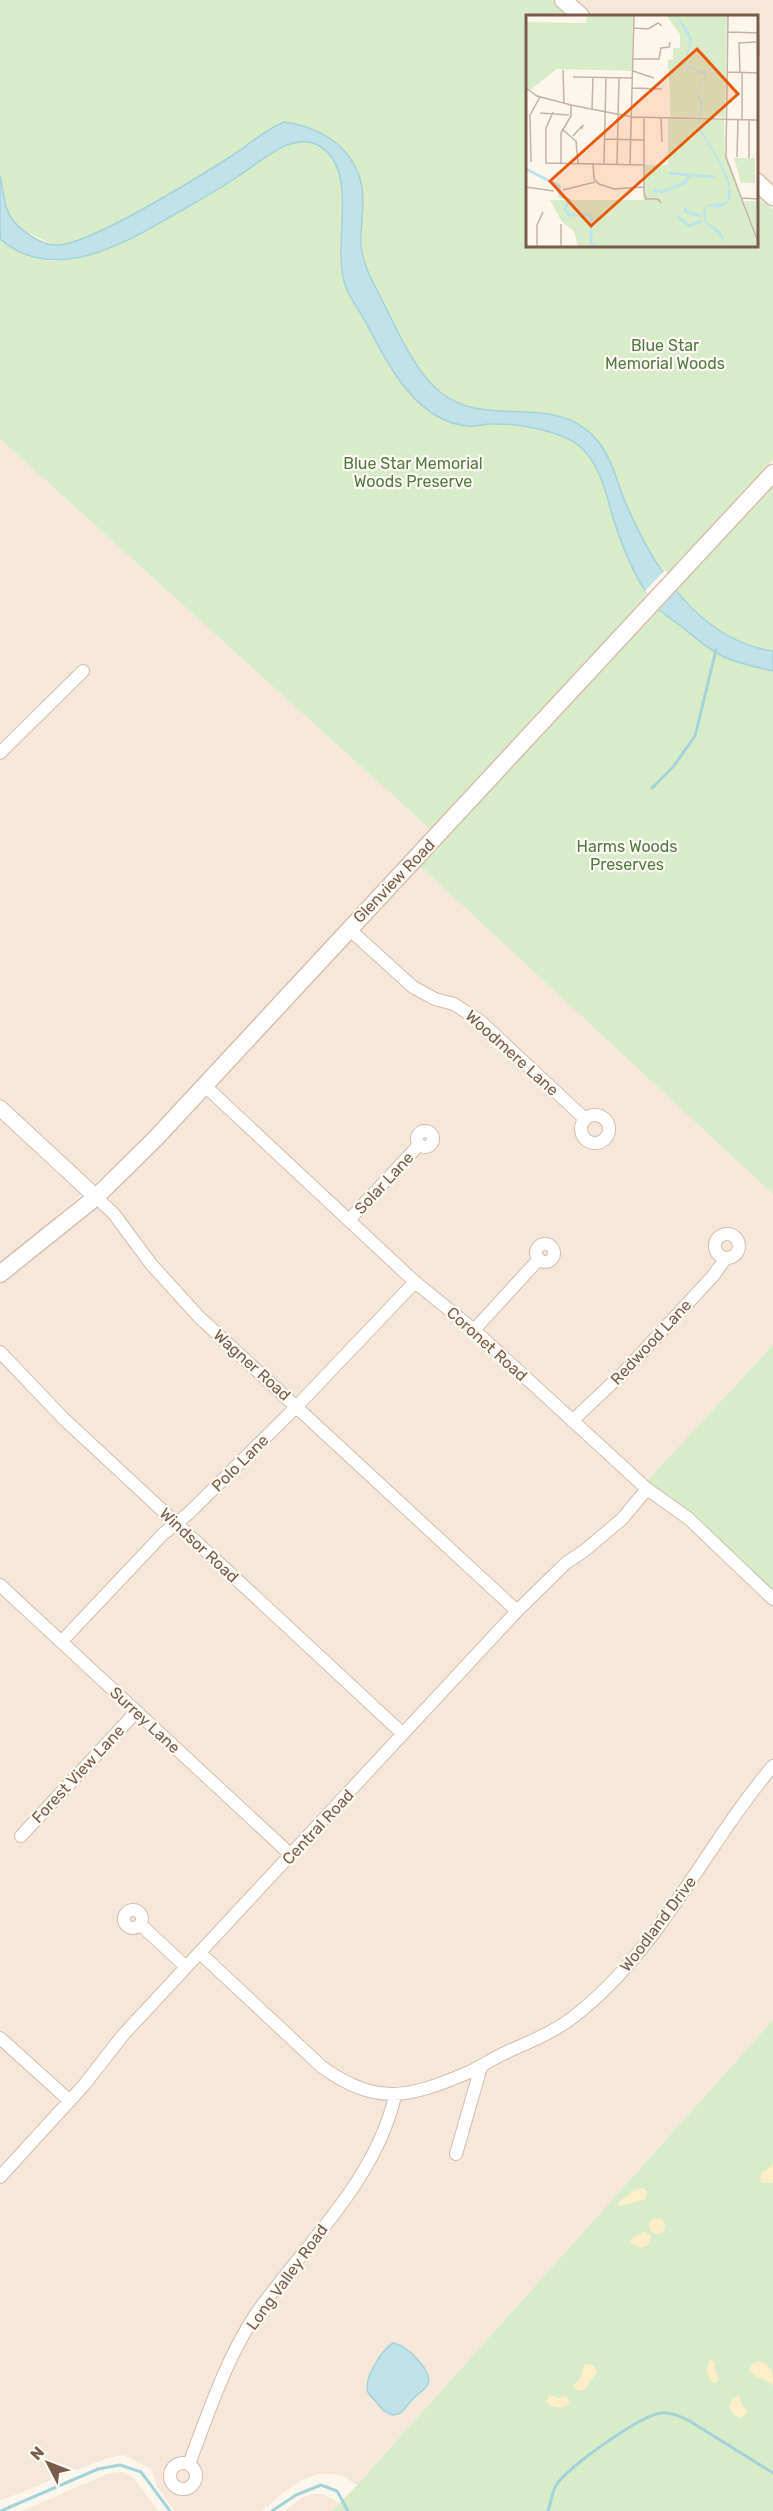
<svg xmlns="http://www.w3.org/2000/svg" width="773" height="2511" viewBox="0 0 773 2511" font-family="Rubik,sans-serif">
  <rect width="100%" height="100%" fill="#fdf6ec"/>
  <path fill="#f5e8da" d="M574,0H773V186L757,170L756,16H592Z
    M0,439L431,830L197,1084L111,1169L0,1265Z
    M418,864L773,1193V1345L640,1489L689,1524L773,1604V2020L357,2485L343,2476L332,2474H319L302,2480L283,2493L262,2511H174L158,2488L151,2469L124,2455L107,2458L0,2501V1282L70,1228Z
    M122,2472L134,2478L158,2511H22L109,2473Z
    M314,2494H324L339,2503L332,2511H284L303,2497Z"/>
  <path fill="#d8ecc9" d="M0,0H552L570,16H527V246H756L757,193L773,209V460L431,830L0,439V239C15,251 50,268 69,258C89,248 108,230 126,217L98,234L71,243L54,245L22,230L0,210Z
    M773,486V1194L418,864L730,527Z
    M773,1345V1593L646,1482Z
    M773,2020V2511H332L357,2485Z"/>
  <path fill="#fcefc7" d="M773,2162V2183H761L760,2179L762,2172L771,2167Z
    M643,2188L647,2192L646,2199L619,2206L618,2203L635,2190Z
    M649 2226a8 8 0 1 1 16 0a8 8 0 1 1-16 0Z
    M645,2231L651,2236L648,2245L641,2248L630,2243L631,2239Z
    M710,2360L716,2362L714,2368L719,2378L717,2383H713L706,2371Z
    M758,2361C772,2365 773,2372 773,2385C765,2379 754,2377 749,2370L753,2363Z
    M585,2364L594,2366L597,2372L584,2390L579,2391L573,2386L581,2377Z
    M549,2395L558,2398L566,2396L570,2404C561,2409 554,2409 546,2402Z
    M739,2396L742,2405L748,2410L744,2416L740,2418L733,2414L729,2406L733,2398Z"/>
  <path fill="#bfe3e8" stroke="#a5d3da" stroke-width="1.5" d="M284,122C321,127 355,148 362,187C365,206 360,226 361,246C363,262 370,278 378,292C394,323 413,370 440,392C486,430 556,391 596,439C613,458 616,481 626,504C654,568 698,640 773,651V671C757,667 739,664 724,657C711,651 698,640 687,631C677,623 664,615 657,607C636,582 624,551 614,521C606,495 601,463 578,445C558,430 515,423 491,424C483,424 475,427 468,426C415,422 387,362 365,321C360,312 353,302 348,292C328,253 362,174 321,147C294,129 261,162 240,175C220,189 198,201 177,213C125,243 55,286 0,239V176C4,190 3,207 12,219C21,231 40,244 55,245C85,248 200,176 230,157C249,145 264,130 284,122Z
    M393,2343C406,2344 433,2371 428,2384C425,2391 415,2395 411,2401C404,2408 403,2415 393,2415C385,2413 383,2410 378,2404C374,2399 367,2395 367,2389C366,2375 382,2350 393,2343Z"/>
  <path fill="#fdf6ec" d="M665,570L679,587L657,610L645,591Z"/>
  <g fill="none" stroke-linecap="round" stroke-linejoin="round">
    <path stroke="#a5d3da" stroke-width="3" d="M652,788L673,767L695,736L716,650
      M1,2511L98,2469L120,2465L141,2472L170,2511
      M272,2511L296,2495L321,2485L337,2491L348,2511
      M548,2511C551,2503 552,2491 557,2484C568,2467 641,2415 661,2413C670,2412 679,2416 688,2420L773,2473"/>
    <g stroke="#d1beb0" stroke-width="14">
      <path id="minor" d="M0,753L83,671
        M349,929L413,987L435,999L454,1004L480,1021L585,1119
        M204,1085L415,1282L474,1330L647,1489L688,1518L773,1599
        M581 1129a14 14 0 1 1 28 0a14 14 0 1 1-28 0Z
        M417 1139a8 8 0 1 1 16 0a8 8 0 1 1-16 0Z
        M96,1197L114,1214L151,1264L199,1317L517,1611
        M349,1220L419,1145
        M715 1246a12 12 0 1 1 24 0a12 12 0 1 1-24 0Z
        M536 1253a9 9 0 1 1 18 0a9 9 0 1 1-18 0Z
        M474,1330L539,1259
        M0,1352L64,1419L403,1734
        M572,1421L623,1373L713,1276L725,1259
        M0,1585L291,1855
        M62,1641L163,1534L189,1513L297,1406L415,1282
        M21,1836L136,1712
        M124 1919a9 9 0 1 1 18 0a9 9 0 1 1-18 0Z
        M140,1924L186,1967
        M200,1953L322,2067C377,2106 408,2098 467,2073C481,2067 493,2058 507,2052C529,2042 552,2033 572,2018C660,1951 703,1848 773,1766
        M0,2038L70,2101
        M456,2154L481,2067
        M0,2177L84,2085L123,2035L517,1611L566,1563L584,1551L622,1519L647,1489
        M170 2476a13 13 0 1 1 26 0a13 13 0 1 1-26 0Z
        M189,2464C208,2414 226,2359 256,2314C305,2244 375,2182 395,2096"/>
    </g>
    <g stroke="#d1beb0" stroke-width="17">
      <path id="tertiary" d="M0,1108L96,1197"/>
    </g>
    <g stroke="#d6c0b0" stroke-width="19">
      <path id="secondary" d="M563,0L581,16
        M756,181L773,197
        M0,1274L96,1197L155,1139L773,473"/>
    </g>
    <use href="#minor" stroke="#fff" stroke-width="12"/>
    <use href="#tertiary" stroke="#fff" stroke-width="15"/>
    <use href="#secondary" stroke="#fff" stroke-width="16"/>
  </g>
  <g text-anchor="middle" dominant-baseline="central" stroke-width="4.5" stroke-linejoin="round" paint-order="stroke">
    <g font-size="16" fill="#537a41" stroke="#fffaf3">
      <text x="665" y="345">Blue Star<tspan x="665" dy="18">Memorial Woods</tspan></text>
      <text x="413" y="463">Blue Star Memorial<tspan x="413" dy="18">Woods Preserve</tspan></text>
      <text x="627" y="846">Harms Woods<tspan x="627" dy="18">Preserves</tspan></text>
    </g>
    <g font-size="16" fill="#7a5c4d" stroke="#fffaf3">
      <text transform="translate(394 881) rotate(-46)">Glenview Road</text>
      <text transform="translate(512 1053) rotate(42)">Woodmere Lane</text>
      <text transform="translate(384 1183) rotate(-47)">Solar Lane</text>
      <text transform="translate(651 1342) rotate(-47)">Redwood Lane</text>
      <text transform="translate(487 1344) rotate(42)">Coronet Road</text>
      <text transform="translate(252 1365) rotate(42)">Wagner Road</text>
      <text transform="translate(240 1463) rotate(-45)">Polo Lane</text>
      <text transform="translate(199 1545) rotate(43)">Windsor Road</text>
      <text transform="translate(145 1720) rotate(43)">Surrey Lane</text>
      <text transform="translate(78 1774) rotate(-47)">Forest View Lane</text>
      <text transform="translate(318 1827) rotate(-47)">Central Road</text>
      <text transform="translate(658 1924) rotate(-53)">Woodland Drive</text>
      <text transform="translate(287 2277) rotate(-54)">Long Valley Road</text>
    </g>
  </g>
  <g transform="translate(526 15)">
    <rect width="232" height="232" fill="#fdf6ec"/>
    <path d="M61,0H107L106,56L31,54L4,75L0,72V7L60,8ZM140,0H201L199,102L145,103L142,45L147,44V33H154V19ZM142,104L198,105L199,138L232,232H52L48,216L36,207L24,185H117L118,150H142ZM208,143H229V168H215ZM218,186H232V229Z" fill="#d8ecc9"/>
    <path d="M150,0L162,14L166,25L159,50L179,57L180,60L171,78L177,90L172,110L196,149L204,168L205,183L201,189L193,193L182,191L179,196L180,207L193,215L198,222L192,232L196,223L178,207L177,196L181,190L201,187L203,172L194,149L171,111L175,91L170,78L179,60L158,50L164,26Z" fill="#bfe3e8"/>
    <path fill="none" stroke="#bfe3e8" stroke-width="3" d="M0,154L33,171L34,181L43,185L39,194L43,200H65V228L72,232M143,158L163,160M127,175L135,177L159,168L164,160L189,162M159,192L160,197L175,201M151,201L163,211L176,206"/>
    <path fill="none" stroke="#c5b3a7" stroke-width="1.5" d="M0,0H20M202,0L200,142L233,230M232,0L233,41M108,13L122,14L132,8L136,11M202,17L232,18M107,44H133L135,33L143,32L144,27M37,55L38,88M107,56L128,63M201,57L233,58M214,57L213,28L230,27M216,58V104M47,62L107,63M0,73L11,81L45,90L106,102L233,105M106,73L136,74M66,95L67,62M27,97L20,113V148L118,150M14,98L43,100M118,103V178L120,184H132L135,188M135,103L136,127M36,114L50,126L52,148M47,121L57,110L56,114M78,124L118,125M211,142L212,104M223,143V105M5,147L4,100L14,82M35,148V118L45,101V90M67,148L68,164L73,169L88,174L118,172M78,148L80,62M91,149L93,62M104,149L108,0M0,168V213M0,172L28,176M37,175L69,167M215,183L233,184M0,232H35V209M11,232V210L17,197"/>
    <path fill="#e8590c" fill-opacity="0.15" stroke="#e8590c" stroke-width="3" d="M171,34L212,79L65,211L24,166Z"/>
    <rect width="232" height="232" fill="none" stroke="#7a5c4d" stroke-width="3"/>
  </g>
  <g transform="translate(48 2463) rotate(312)" stroke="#fffaf3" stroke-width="4.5" paint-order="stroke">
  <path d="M0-4.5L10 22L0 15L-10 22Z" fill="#7a5c4d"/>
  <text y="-9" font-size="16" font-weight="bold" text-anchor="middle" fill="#7a5c4d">N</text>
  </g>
</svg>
